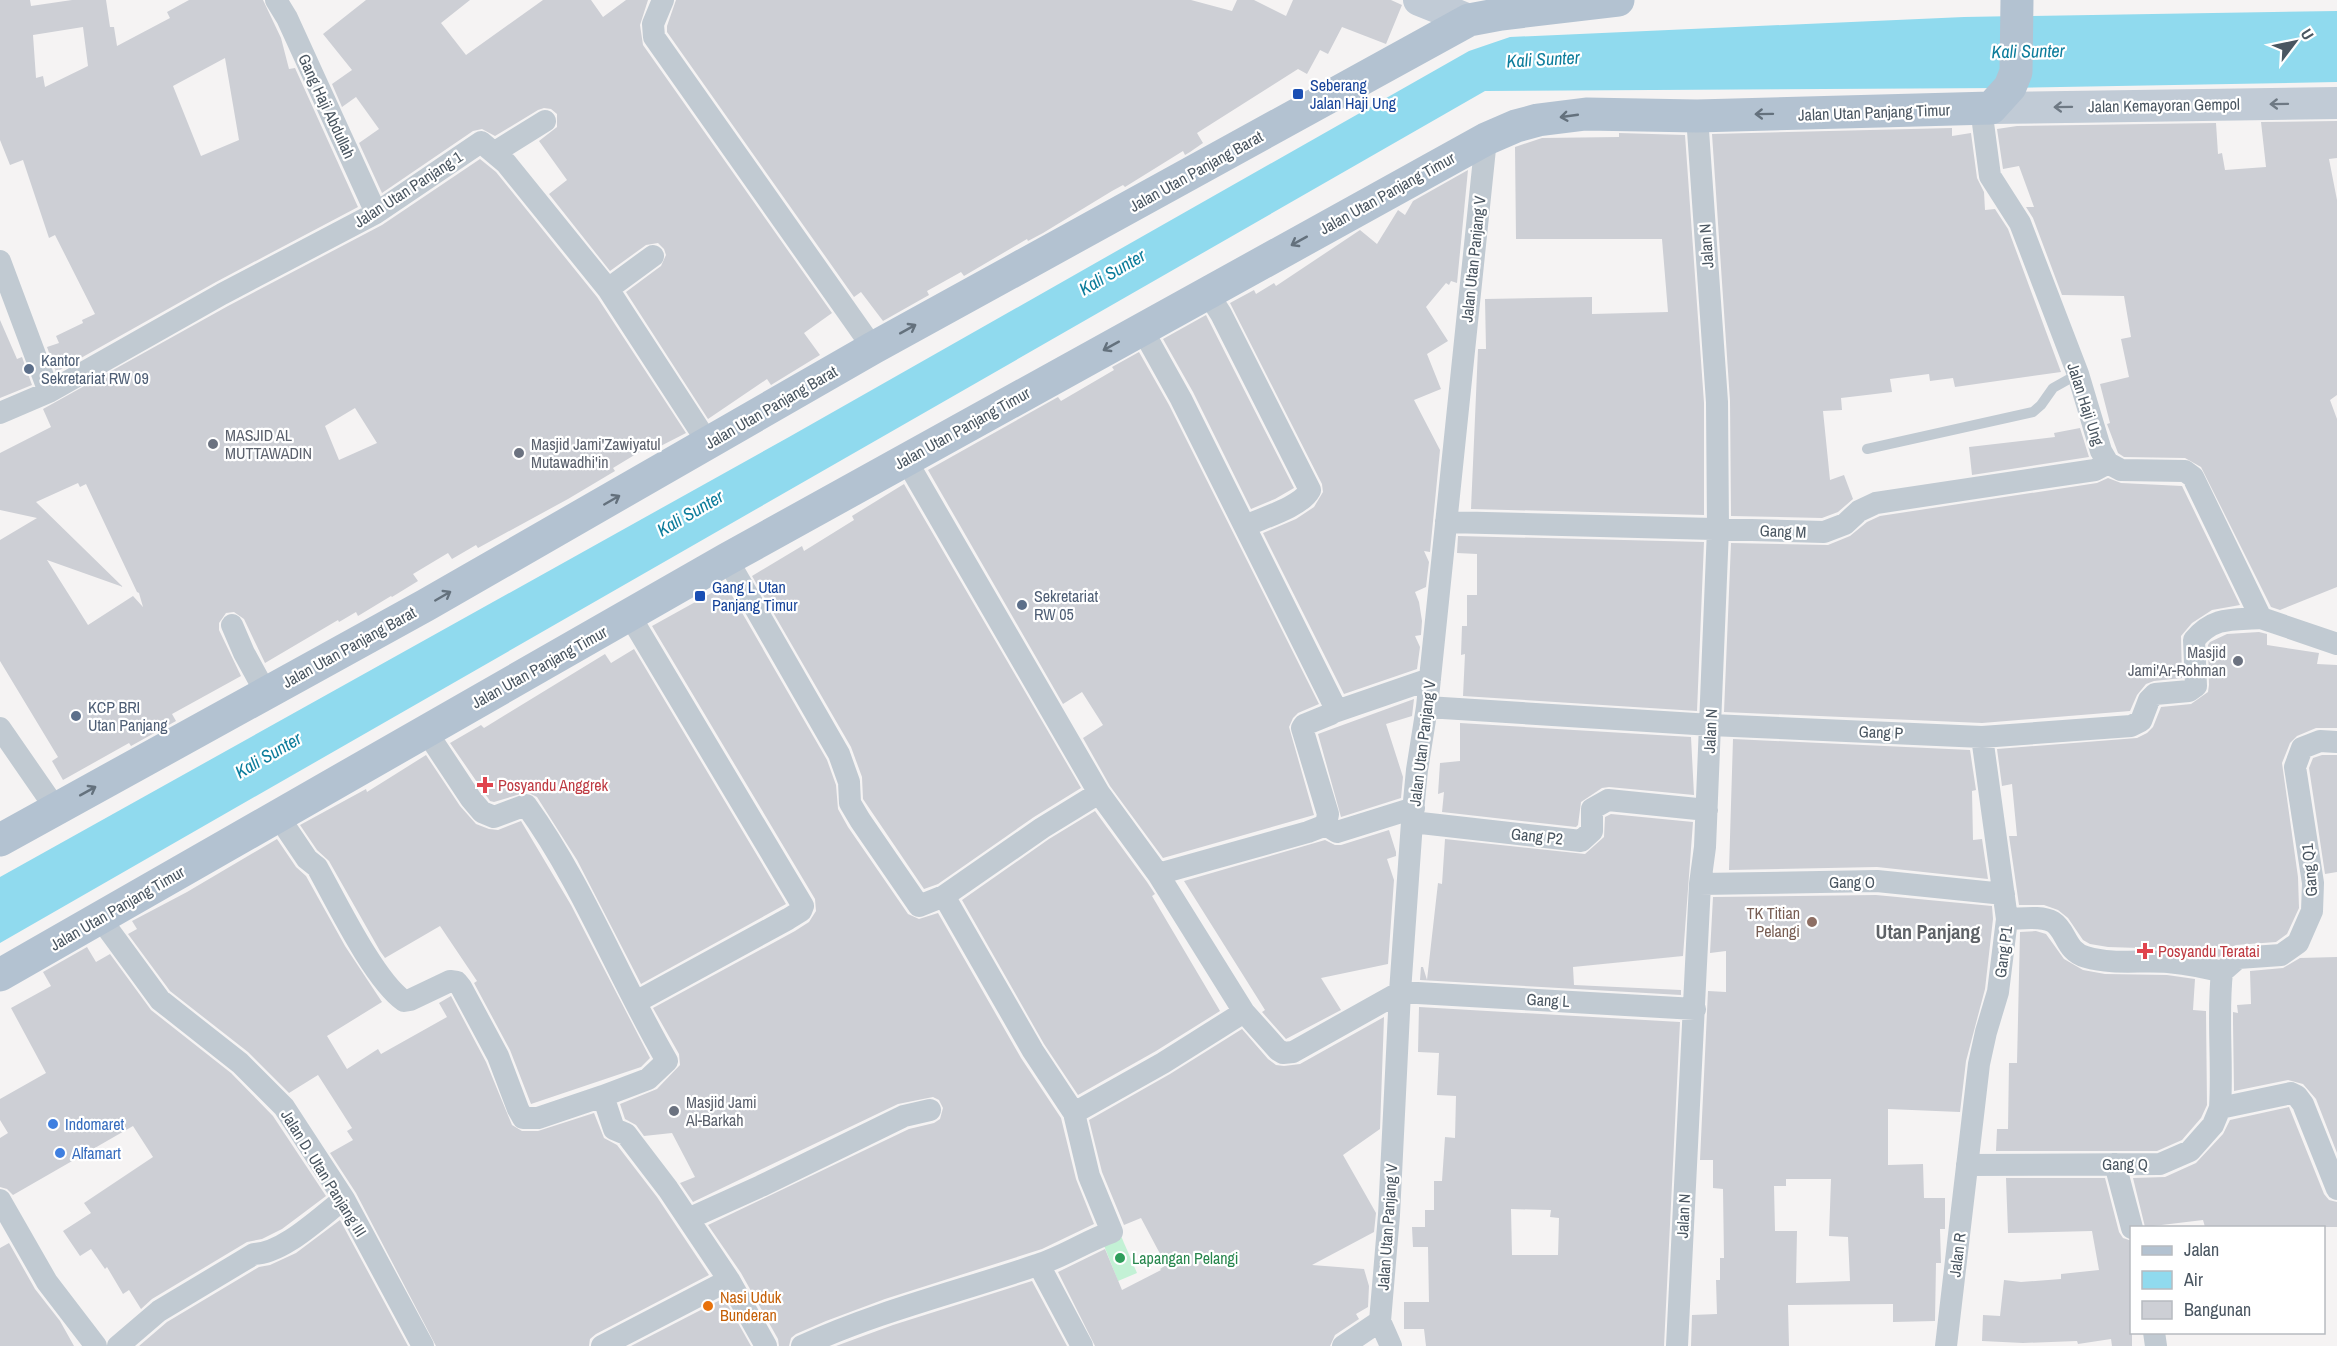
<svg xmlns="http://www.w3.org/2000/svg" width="2337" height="1346" viewBox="0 0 2337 1346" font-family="'Archivo Narrow',sans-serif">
  <rect width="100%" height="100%" fill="#f5f3f3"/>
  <path fill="#c3f1d5" d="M1121,1236L1137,1273L1118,1281L1103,1243Z"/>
  <path fill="#90daee" d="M2337,11V82L2005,88L1485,91L0,943V877L789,437L1469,51L1510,37L1964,17Z"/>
  <path fill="#cdcfd5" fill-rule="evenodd" d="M0,0H30L31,6L72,0H106L110,27H114L117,46L170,18L167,12L189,0H263L281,38L289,69L295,68L358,207L216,282L56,372L47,347L59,343L56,336L83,323L82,320L95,314L55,235L49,238L23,160L10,165L0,140ZM83,27L88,66L45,87L43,76L36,78L33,35ZM225,58L239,140L201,156L173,86Z
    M366,0H470L441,23L466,55L543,0H591L603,17L626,0H648L640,25L643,45L832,313L804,333L820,355L771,385L767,379L708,419L626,292L661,266L666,255L664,249L658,243L646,245L610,271L549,194L567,180L539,141L557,127V114L551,109L544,108L538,110L495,136L482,129L473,131L382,193L359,143L379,129L356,97L342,107L332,84L352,70L323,34Z
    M676,0H1191L1232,11L1237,0H1254L1286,16L1293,0H1391L1402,5L1386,44L1342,27L1328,54L1320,50L1307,74L1298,69L1197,133L1203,143L1190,152L1185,155L1183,151L1125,187L1123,185L1112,191L1043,233L1028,241L1027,239L964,276L961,272L927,291L929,295L883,321L861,292L854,297L667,32V26Z
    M2337,121V158L2329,159L2337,200V395L2330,400L2337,419V587L2280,610L2271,607L2201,467L2185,458L2124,457L2118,453L2107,424L2110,423L2100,384L2129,377L2121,339L2131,337L2124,296L2062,295L2033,218L2026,207H2034L2019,166L2003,169L1997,129L2017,126L2216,123L2218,154L2222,153L2225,170L2266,167L2261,122Z
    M1952,128V136L1971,133L1977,178L1984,192L1985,210L1995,209L2008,229L2061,372L1955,387L1953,378L1930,381L1929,374L1890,379L1892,392L1841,398L1842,410L1823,411L1830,480L1844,475L1853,499L1838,512L1822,518L1731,516L1730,401L1712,134Z
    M1619,133L1685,135L1704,403V515L1471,509L1478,349H1486L1485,299L1592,297V314L1668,312L1662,239H1516L1515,147L1542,138L1619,137Z
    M480,159L496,172L597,297L686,433L649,452L646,448L613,468L615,471L568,499L478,548L476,545L452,559L448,553L413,574L418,581L392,597L391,596L358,616L356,612L339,622L338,620L265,663L244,619L234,612L226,613L219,623V630L241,676L172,714L176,721L131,746L129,743L63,780L52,761L58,757L0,661V540L37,518L0,510V453L51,427L43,409L228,306L382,225ZM355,408L377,443L339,460L325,426ZM78,483L80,487L86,484L137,592L139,593L143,607L133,596L88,625L47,560L123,587L36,502Z
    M1468,170L1457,283L1451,281L1449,285L1446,283L1426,307L1448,341L1427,354L1441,389L1414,400L1440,450L1430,552L1424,551L1429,562L1426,587L1415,592L1419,602L1422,621L1421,635L1415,636L1420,647L1417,669L1344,694L1263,533L1296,519L1314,507L1323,492L1322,484L1230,303L1254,290L1256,294L1274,283L1276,286L1360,230L1377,244L1398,210L1405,215L1413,201Z
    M1206,315L1294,488L1275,499L1251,509L1193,392L1163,339Z
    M0,320L17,359L22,357L32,385L0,398Z
    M1139,352L1169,405L1319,704L1298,713L1293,718L1289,727L1314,815L1163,858L1110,786L1083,738L1103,725L1082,692L1063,704L928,470L1058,397L1061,401L1114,370L1112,367Z
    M2080,428L2089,457L1972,475L1969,447L2055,437L2054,433Z
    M2108,478L2121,483L2182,486L2240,605L2212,610L2192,623L2181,636L2182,678L2154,681L2146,684L2137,695L2130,711L1982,723L1724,712L1731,543L1828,545L1850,536L1867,522L1880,516L2097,483Z
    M904,484L1081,788L1034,817L938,884L924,889L863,799L862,777L851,747L752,576L802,546L804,551L854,520L852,516Z
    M1458,536L1704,542L1697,711L1463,696L1465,654L1461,655L1462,626H1467V595H1477V554L1457,553Z
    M726,585L827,760L836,785L838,809L848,827L908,914L919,919L938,913L1021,1058L1061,1118L1076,1179L1094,1224L1042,1249L885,1299L826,1321L796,1334L791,1338L789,1346H779L778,1339L741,1273L708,1225L909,1129L934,1123L940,1119L943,1108L939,1100L933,1097L898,1104L693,1202L680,1183L695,1177L672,1133L644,1136L636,1125L625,1119L620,1104L657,1089L680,1065L679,1054L653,1008L795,931L809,922L816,911L815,899L652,626Z
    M2259,632L2267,634V645L2319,653L2317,664L2337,665V728H2316L2297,736L2290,743L2282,763L2298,877L2299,908L2287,934L2276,942L2236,945L2219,957L2170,949L2108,947L2090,944L2083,940L2068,918L2058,910L2044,905H2019L2009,836H2017L2012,784L2002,786L1997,749L2137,738L2147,733L2153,727L2161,707L2191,704L2208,692L2209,685L2208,645L2210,642L2227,634Z
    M634,649L786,904L641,984L577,860L537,797L527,792L494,802L490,801L450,743L481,725L484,728L605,654L611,663Z
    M1414,699L1412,716L1386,724L1403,777L1401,798L1341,817L1318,734Z
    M1460,723L1691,737L1694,795L1609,787L1602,788L1581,802L1578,825L1576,827L1442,812L1444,792L1438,794L1440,763L1460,761Z
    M1733,739L1970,750L1976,790L1972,791L1973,840L1982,839L1988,879L1877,867L1729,870Z
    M426,755L460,806L476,824L489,829L498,830L521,821L571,905L650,1058L641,1067L531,1104L510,1050L474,983L477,981L440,926L385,958L380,951L329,861L317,850L300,825L366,789L367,792Z
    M2322,755H2337V872L2325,874L2309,768L2313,758Z
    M1095,811L1147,882L1155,894L1152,896L1220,1011L1156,1051L1078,1095L1044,1044L962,900L1049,839Z
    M1611,814L1693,822L1683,956L1573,967L1574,985L1681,990V995L1420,980L1421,967H1423L1427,980L1438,883L1442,884L1445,839L1585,854L1604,837L1605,817Z
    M1389,830L1396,852V856L1387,859L1394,880L1388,964L1321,978L1341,1010L1286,1039L1262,1012L1265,1010L1184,881L1325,840L1335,845H1341Z
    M277,839L296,867L306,876L345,946L382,1002L327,1036L347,1069L378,1049L381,1054L447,1017L439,1003L451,996L486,1062L512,1125L522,1131H538L594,1113L604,1138L617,1145L657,1197L709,1275L596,1334L590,1339L589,1346H436L356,1193L330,1153L353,1140L347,1131L352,1128L318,1075L289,1093L248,1052L170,991L128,934L137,929L132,921L187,892Z
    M1876,895L1992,906L1993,919L1985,989L1966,1061L1960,1112L1888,1109V1165L1923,1164L1924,1198H1945V1229H1940L1941,1263H1936L1935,1321L1893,1322V1304L1788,1305L1789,1346H1691L1692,1315L1717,1314L1716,1280H1720V1258H1724L1723,1189L1713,1188V1160H1700L1708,991L1726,992V951L1710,953L1713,897ZM1786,1179H1831L1829,1236L1848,1237L1850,1281L1796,1283L1797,1231H1775L1774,1186H1786Z
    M2036,931L2046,934L2064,959L2083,970L2105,974L2167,975L2195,979L2193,1010L2206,1011L2207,1105L2201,1118L2182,1140L2157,1151H1996L1997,1129H2008L2009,1063H2017L2020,932Z
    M87,947L96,962L110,954L151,1010L231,1073L273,1116L326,1196L282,1229L262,1239L247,1242L152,1299L141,1309L129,1290L123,1294L107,1267L105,1269L91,1249L80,1256L63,1231L91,1213L84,1203L153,1157L133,1126L13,1195L7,1189L0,1187V1138L8,1133L0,1120V1099L46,1073L11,1008L51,986L43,972Z
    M2337,957V1153L2316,1099L2303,1084L2288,1080L2234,1091L2233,1023V1012L2238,1013L2237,1005L2251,1004L2250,971L2283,968L2300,958Z
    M1419,1007L1680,1022L1664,1346H1426L1424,1329H1404V1302H1429L1428,1247H1413L1412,1227H1425V1210H1434V1181H1442L1445,1137L1455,1138L1456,1096L1437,1095L1439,1053L1418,1052ZM1511,1209L1551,1210L1550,1217L1559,1218L1558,1255H1512Z
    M1384,1017L1380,1129L1343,1155L1376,1213L1374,1232L1312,1265L1364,1269L1369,1286L1368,1307L1356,1314L1359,1319L1335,1335L1330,1346H1095L1058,1272L1105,1249L1122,1290L1161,1270L1160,1269L1166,1265L1141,1218L1124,1225L1102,1172L1089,1120L1170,1074L1242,1029L1268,1059L1276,1065L1284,1066L1300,1064Z
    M2289,1107L2324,1194L2329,1200L2337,1202V1227H2205L2203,1220L2145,1227L2133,1178L2165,1177L2196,1163L2223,1134L2230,1120Z
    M2006,1178H2105L2119,1232L2123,1238L2132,1241V1346H2112L2111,1339L2078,1344L2077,1341L2023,1343L1982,1341L1983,1315L2000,1316L2004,1280L2021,1282L2061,1279V1274L2099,1270L2092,1231L2008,1233Z
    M340,1220L408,1346H139L167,1322L259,1267L270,1265L296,1253Z
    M9,1243L35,1289L60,1321L74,1346H0V1248Z
    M1032,1281L1067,1346H836L893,1325Z
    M724,1298L751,1346H631Z"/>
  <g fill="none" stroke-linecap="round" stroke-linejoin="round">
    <path stroke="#c1cad2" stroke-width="10" d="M1867,449L2033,412L2041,405L2053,388L2078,374"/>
    <path stroke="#c1cad2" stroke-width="22" d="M276,0L287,18L376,213
      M663,0L653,24L654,37L873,348
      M1981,108L1990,176L2020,223L2078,374L2101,451L2108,463L2121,470L2185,471L2193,477L2261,618L2337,644
      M495,152L545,121
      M0,261L49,392
      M608,289L653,256
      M1207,292L1221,314L1310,490C1301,507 1262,518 1245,526
      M1142,329L1181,399L1334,705V710L1331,714L1304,725L1302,728L1328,814L1326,825L1308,832L1158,874
      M0,413L49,392L222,294L376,213L481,142L506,163L608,289L708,443
      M906,460L1099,793L1158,874L1244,1012L1278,1050L1283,1053L1293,1052L1400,992L1695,1009
      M1446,522L1824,532L1845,524L1859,511L1876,503L2095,470L2108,463
      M727,559L839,754L849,782L850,803L860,820L919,906L944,896L1033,1051L1074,1113L1089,1176L1112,1232C1086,1241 1063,1257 1037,1265C958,1292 878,1311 802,1346
      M630,616L803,906L801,911L788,919L636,1002
      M232,625L244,653L266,693
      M1427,707L1711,725L1982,737L2131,726L2141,721L2149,700L2155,694L2189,691L2196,686L2194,640C2214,616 2232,620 2261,618
      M1334,712L1430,679
      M0,728L56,809
      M426,731L471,799L482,812L494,817L526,805C583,884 618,977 667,1061L648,1079L603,1096L614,1129L626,1134L668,1189L729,1280L766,1346
      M278,816L307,859L317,867C336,901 374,980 404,1001L410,1000L450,981L457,982L461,987L498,1056L518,1109L523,1118H538L603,1096
      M1412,822L1581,841L1592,831V809L1608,800L1707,810
      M1326,825L1337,832L1414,808
      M1700,884L1877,881L2004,894
      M944,896L1042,828L1099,793
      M100,918L160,1000L240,1063L284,1107L344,1199L423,1346
      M2007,919C2020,919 2041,915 2053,922C2067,931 2065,951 2086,957C2113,965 2141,960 2168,962C2187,964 2205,967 2222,972
      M2220,1108C2223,1062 2217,1017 2222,972L2238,958L2281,955L2298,943L2312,911L2313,883L2295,767L2302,748L2320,741L2337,742
      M1074,1113L1163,1063L1244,1012
      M2115,1164L2132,1228
      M1967,1165L2160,1164L2190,1151L2213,1125L2220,1108L2291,1093L2297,1096L2303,1104L2337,1189
      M0,1200L47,1282L96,1346
      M688,1219L761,1186L904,1116L930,1110
      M1039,1265L1082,1346
      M2154,1332L2156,1346
      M118,1346L159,1311L254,1254C284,1253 320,1217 344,1199
      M602,1346L729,1280
      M1343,1346L1380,1321
      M1391,1346L1380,1321L1389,1215L1400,992L1412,822L1417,770L1427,707L1486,139
      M1677,1346L1700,884L1705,847L1718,529L1717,402L1697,116
      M1946,1346L1979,1064L1986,1032L1998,992L2007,919L1982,737"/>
    <path stroke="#c1cbd6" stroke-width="32" d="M1419,0L1469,20
      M1991,108L2337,103"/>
    <path stroke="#b3c2d1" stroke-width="33" d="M0,840L426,605L873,348L1469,20L1501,14L1618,0
      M0,975L727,559L1486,139L1516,126L1538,120L1586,114L1697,116L1991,108L2010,87L2016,72L2017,0"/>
  </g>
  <defs><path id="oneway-shaft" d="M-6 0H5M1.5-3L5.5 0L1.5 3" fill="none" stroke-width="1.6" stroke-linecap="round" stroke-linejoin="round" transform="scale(1.5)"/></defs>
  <g stroke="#6e7984">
    <use href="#oneway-shaft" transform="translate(2279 104) rotate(179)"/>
    <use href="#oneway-shaft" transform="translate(2063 107) rotate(179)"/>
  </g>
  <g stroke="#64717d">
    <use href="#oneway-shaft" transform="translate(1764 114) rotate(179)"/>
    <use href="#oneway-shaft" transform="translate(1569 116) rotate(172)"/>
    <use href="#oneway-shaft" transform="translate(1299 241) rotate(151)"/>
    <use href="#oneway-shaft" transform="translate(908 329) rotate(-29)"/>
    <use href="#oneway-shaft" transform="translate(1111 346) rotate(151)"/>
    <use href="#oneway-shaft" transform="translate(612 500) rotate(-30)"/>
    <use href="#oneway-shaft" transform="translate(443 596) rotate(-30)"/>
    <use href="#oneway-shaft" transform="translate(88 791) rotate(-29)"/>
  </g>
  <g fill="#1a4fb4" stroke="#fff" stroke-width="2">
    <rect x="1292" y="88" width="12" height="12" rx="3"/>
    <rect x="694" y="590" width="12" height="12" rx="3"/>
  </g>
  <g fill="#5c6f8a" stroke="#fff" stroke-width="2">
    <circle cx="29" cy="369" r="6"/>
    <circle cx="1022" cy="605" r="6"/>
    <circle cx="76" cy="716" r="6"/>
  </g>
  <g fill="#6b7280" stroke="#fff" stroke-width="2">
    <circle cx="213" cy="444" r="6"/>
    <circle cx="519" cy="453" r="6"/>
    <circle cx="2238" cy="661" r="6"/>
    <circle cx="674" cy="1111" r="6"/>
  </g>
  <g fill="#e0444e" stroke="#fff" stroke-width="2">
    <path d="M482 776h6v6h6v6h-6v6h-6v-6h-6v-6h6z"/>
    <path d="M2142 942h6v6h6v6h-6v6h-6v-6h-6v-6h6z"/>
  </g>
  <circle fill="#8d6e63" stroke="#fff" stroke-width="2" cx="1812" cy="922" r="6"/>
  <g fill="#3f7fe0" stroke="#fff" stroke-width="2">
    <circle cx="53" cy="1124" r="6"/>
    <circle cx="60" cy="1153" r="6"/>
  </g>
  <circle fill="#2e9e5b" stroke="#fff" stroke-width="2" cx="1120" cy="1258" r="6"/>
  <circle fill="#e8710a" stroke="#fff" stroke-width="2" cx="708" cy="1306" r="6"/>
  <g text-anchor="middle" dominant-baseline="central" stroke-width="4.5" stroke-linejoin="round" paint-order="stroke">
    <g font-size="16" fill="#164399" stroke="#fff" text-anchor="start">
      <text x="1310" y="85">Seberang<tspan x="1310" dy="18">Jalan Haji Ung</tspan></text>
      <text x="712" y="587">Gang L Utan<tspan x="712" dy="18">Panjang Timur</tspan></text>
    </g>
    <g font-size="16" fill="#4a5661" stroke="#fff">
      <text transform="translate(2164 105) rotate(-1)">Jalan Kemayoran Gempol</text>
      <text transform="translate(327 106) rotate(65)">Gang Haji Abdullah</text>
      <text transform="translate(1874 112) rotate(-2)">Jalan Utan Panjang Timur</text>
      <text transform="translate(1196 171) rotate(-29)">Jalan Utan Panjang Barat</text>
      <text transform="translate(408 189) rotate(-33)">Jalan Utan Panjang 1</text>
      <text transform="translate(1387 193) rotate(-29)">Jalan Utan Panjang Timur</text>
      <text transform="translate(1706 246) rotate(-94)">Jalan N</text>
      <text transform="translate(1473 259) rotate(-84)">Jalan Utan Panjang V</text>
      <text transform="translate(2086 404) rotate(72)">Jalan Haji Ung</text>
      <text transform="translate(771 407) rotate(-30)">Jalan Utan Panjang Barat</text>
      <text transform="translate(962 428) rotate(-29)">Jalan Utan Panjang Timur</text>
      <text transform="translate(1783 531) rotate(2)">Gang M</text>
      <text transform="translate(349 647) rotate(-29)">Jalan Utan Panjang Barat</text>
      <text transform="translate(539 667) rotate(-29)">Jalan Utan Panjang Timur</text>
      <text transform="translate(1710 731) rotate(-87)">Jalan N</text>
      <text transform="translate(1881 732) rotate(2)">Gang P</text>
      <text transform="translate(1422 743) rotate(-83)">Jalan Utan Panjang V</text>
      <text transform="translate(1537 836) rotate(6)">Gang P2</text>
      <text transform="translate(2309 870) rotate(-95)">Gang Q1</text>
      <text x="1852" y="882">Gang O</text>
      <text transform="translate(117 908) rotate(-30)">Jalan Utan Panjang Timur</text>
      <text transform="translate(2003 952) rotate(-83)">Gang P1</text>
      <text transform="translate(1548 1000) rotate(3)">Gang L</text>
      <text x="2125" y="1164">Gang Q</text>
      <text transform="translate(324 1173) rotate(58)">Jalan D. Utan Panjang III</text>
      <text transform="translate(1683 1216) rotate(-87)">Jalan N</text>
      <text transform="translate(1387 1227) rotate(-86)">Jalan Utan Panjang V</text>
      <text transform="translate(1957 1255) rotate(-83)">Jalan R</text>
    </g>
    <g font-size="16" fill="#4e5e75" stroke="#fff" text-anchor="start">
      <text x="41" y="360">Kantor<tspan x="41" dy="18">Sekretariat RW 09</tspan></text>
      <text x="1034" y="596">Sekretariat<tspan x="1034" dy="18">RW 05</tspan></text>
      <text x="88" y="707">KCP BRI<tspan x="88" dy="18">Utan Panjang</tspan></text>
    </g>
    <g font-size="16" fill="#5b616d" stroke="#fff" text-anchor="start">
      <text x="225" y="435">MASJID AL<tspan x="225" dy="18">MUTTAWADIN</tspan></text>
      <text x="531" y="444">Masjid Jami'Zawiyatul<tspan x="531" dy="18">Mutawadhi'in</tspan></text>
      <text x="2226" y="652" text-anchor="end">Masjid<tspan x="2226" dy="18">Jami'Ar-Rohman</tspan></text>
      <text x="686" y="1102">Masjid Jami<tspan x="686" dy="18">Al-Barkah</tspan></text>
    </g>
    <g font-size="16" fill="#be3a42" stroke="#fff" text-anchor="start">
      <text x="498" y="785">Posyandu Anggrek</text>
      <text x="2158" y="951">Posyandu Teratai</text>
    </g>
    <g font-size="16" fill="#785e54" stroke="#fff" text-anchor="end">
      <text x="1800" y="913">TK Titian<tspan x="1800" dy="18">Pelangi</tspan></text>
    </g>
    <g font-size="16" fill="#366cbe" stroke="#fff" text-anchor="start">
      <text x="65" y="1124">Indomaret</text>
      <text x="72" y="1153">Alfamart</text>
    </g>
    <g font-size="16" fill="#27864d" stroke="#fff" text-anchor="start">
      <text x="1132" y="1258">Lapangan Pelangi</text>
    </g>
    <g font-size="16" fill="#c56008" stroke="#fff" text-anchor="start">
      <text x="720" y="1297">Nasi Uduk<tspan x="720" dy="18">Bunderan</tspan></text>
    </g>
    <g font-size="18" font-style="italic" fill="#0c7c9b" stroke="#fff">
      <text transform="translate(2028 51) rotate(-1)">Kali Sunter</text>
      <text transform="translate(1543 59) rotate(-3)">Kali Sunter</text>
      <text transform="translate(1112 272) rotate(-30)">Kali Sunter</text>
      <text transform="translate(690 513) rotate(-30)">Kali Sunter</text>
      <text transform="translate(268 755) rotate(-30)">Kali Sunter</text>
    </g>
    <g font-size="20" font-weight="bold" fill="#5f6368" stroke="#fff">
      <text x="1928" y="931">Utan Panjang</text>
    </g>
  </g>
  <rect x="2130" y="1226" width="195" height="108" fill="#ffffff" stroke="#b7bbc0" stroke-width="1.5"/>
  <rect x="2142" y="1246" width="30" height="9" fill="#b3c2d1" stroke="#b7bbc0" stroke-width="1.5"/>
  <text x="2184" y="1256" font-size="18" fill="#4a5661">Jalan</text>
  <rect x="2142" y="1271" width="30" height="18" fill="#90daee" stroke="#b7bbc0" stroke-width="1.5"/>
  <text x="2184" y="1286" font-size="18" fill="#4a5661">Air</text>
  <rect x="2142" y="1301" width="30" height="18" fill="#cdcfd5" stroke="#b7bbc0" stroke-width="1.5"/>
  <text x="2184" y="1316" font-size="18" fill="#4a5661">Bangunan</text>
  <g transform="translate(2295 42) rotate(58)" stroke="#ffffff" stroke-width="4.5" paint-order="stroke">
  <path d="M0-4.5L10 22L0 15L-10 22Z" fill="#4a5661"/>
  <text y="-9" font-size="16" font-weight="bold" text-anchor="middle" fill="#4a5661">U</text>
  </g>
</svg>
